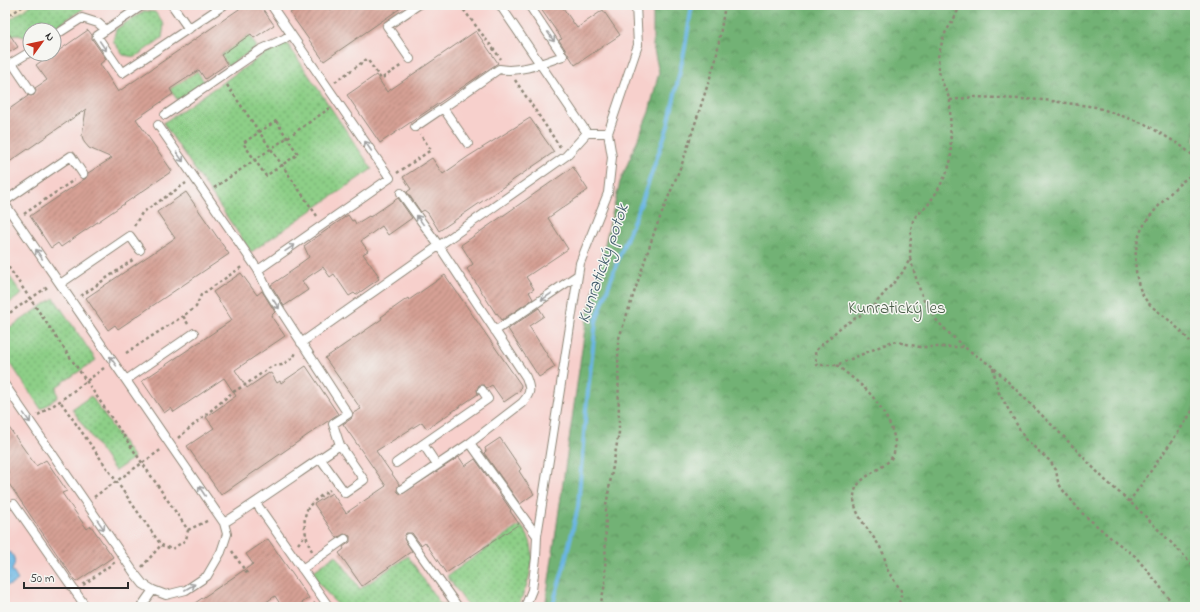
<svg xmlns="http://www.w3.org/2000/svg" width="1200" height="612" viewBox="0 0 1200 612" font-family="'Indie Flower',sans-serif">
  <defs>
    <pattern id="grass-dots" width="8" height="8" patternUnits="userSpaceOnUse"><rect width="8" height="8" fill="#8dcf87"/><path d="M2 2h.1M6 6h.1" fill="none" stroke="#73a86f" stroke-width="1.8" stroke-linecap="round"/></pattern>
    <pattern id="forest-crowns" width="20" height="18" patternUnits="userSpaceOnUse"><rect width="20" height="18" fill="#72b274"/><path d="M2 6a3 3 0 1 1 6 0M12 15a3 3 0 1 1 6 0" fill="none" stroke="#5e915f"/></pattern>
    <pattern id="water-ripples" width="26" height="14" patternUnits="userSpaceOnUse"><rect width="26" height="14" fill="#6ab6e3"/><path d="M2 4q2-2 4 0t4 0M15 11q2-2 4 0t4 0" fill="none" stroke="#5794b8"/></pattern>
    <pattern id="building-hatch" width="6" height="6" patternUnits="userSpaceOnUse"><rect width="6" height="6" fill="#d6a094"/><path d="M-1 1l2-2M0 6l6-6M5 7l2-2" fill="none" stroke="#ae8379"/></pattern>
  </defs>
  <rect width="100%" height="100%" fill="#f6f6f2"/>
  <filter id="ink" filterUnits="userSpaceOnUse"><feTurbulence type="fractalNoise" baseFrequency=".025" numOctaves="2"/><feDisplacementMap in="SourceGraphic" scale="8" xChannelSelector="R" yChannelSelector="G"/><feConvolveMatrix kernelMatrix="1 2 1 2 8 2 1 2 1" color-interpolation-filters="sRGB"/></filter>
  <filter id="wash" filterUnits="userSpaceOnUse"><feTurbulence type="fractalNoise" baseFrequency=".012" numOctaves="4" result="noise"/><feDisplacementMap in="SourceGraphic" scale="16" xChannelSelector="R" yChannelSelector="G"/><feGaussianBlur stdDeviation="0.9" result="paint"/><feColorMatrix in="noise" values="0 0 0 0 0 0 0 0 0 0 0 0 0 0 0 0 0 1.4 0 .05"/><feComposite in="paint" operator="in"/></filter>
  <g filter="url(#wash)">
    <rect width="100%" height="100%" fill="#f2e0c3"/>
    <path fill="#f7d0cc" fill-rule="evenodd" d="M31,5H653V46L659,72L649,112L546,601L544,607H5V23ZM30,30H54V54H30Z"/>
    <path fill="url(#grass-dots)" stroke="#5c7d59" d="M31,5H87L86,7L51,30H30V36L27,38L15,34L5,41V23Z
      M144,11L155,12L164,25L162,38L135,57L123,55L113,41L116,29Z
      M249,35L257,47L228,66L221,55Z
      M285,40L372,169L251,252L163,123Z
      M197,71L205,83L178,101L170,89Z
      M5,270L22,294L5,306Z
      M54,298L96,360L56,387L58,397L41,409L5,355V323L11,327Z
      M91,396L134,458L115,471L72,409Z
      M520,525C524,529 528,535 530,541C537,562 526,588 518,607H469L447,576Z
      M336,555L360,589L408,556L440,604L449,605L451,607H340L331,598L311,573Z"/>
    <path fill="url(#forest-crowns)" stroke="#4e6e50" d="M653,5H1195V607H544L546,601L586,321L620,182L649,112L659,72L653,46Z"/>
    <path fill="url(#water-ripples)" stroke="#4a7087" d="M5,550C15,554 17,561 12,570L18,580L11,585L5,586Z"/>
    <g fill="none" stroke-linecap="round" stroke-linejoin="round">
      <path stroke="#6ab6e3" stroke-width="4" d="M552,607L563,570L578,507L586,409L596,321L619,257L642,201L668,126L685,48L692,5"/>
    </g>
    <g id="blocks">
      <path fill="url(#building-hatch)" d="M245,5H260L274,25L254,38L251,34L221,55L227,64L205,79L199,70L170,89L173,94L136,119L172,171L61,247L58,243L51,248L30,216L86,178L88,173L112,158L89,148L84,142L82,136L86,109L5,165V112L28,96L27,95L31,96L34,95L36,91L35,88L47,80L36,65L51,54H54L88,30L92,35V39L106,59L100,64L118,92Z
        M302,5H327L330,10L338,5H405L324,61L290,13Z
        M538,5H561L577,28L603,10L620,35L575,65L559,40L562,39Z
        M5,27L18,47L5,55Z
        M476,31L498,63L380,143L347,95L376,75L387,92Z
        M530,118L554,152L439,231L428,213L424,210L421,212L407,192L411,189L403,177L432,158L443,174L469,156Z
        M573,167L588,190L548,218L568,249L526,277L534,289L529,292L533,299L502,320L497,313L496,314L467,269L473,264L461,245Z
        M186,192L229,254L118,329L115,325L108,330L86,298L175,238L157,212Z
        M398,198L412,218L388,235L382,226L361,241L368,251L363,254L379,276H377L379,279L356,295L354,293L349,296L334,274L330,277L323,267L302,281L308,290L284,306L271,285L299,266L298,265L309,257L304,246L348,215L352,221L354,220L356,224L369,216L370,217Z
        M241,273L257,295L262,291L275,312L272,315L273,319L285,336L235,370L247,388L269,373V374L271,373L277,383L280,381L281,383L306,366L338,414L221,495L187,446L214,428L206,417L236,396L224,378L174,412L171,408L164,413L142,381L232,320L213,292Z
        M445,275L521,385L520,390L517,393L504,402L492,385L487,388L484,385H479L477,390L478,394L427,429L422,422L376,451L399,484L397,490L398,492L402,494L459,457L465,466L475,459L511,510L510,511L519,524L446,573L425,542L421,545L412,533H406L404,539L412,551L362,586L339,553L344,549L343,547L350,542V536L344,534L337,538L314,504L332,493L346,513L386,486L343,424L351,419L353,413L361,409L325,358L382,319L381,317L408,298L409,300Z
        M539,308L544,316L529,326L555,367L539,377L508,329Z
        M5,422L36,466L46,460L67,491L62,493L87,529L91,526L113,557L76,582L5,478V477L9,473L5,467Z
        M500,438L521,469L519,471L534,494L520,504L484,453L486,451L485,448Z
        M268,539L309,598L296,607H282L275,596L259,607H189L253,564L246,554Z"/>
    </g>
  </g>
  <g filter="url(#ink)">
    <use href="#blocks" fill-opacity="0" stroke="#8e8677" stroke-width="1"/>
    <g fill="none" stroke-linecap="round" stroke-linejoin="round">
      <g stroke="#8e8677" stroke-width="10">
        <path id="service" d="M143,5L97,36L122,73L224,5
          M172,5L189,29
          M500,5L587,133
          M54,36L82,18L98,23L106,30
          M410,59L387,26L418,5
          M12,63L31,91
          M5,67L30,52
          M165,115L260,50L284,39L291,34
          M158,125L258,270L268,291L348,414L333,424L340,445
          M415,127L443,108
          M468,144L443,108L499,69C520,73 543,63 563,56L529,5
          M401,193L439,246L526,377C531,390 531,393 522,403L470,443L402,489
          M5,201L71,156L83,174
          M5,204L224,523L227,534L221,552L207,576L186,590L166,595L153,590L143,584L135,574L5,385
          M258,270L390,178L271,5
          M60,284L130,236L140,250
          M495,331L578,275
          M301,343L566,156L587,133H608
          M126,380L194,333
          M470,443L537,536
          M396,463L423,444
          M437,465L423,444L488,399L482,390
          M256,503L329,607
          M14,504L86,607
          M224,523C263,498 301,471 340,445L364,480L345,493L320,458
          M409,538L458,607
          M302,569L345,539
          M141,607L153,590
          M525,607L532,590L536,558L537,536L580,263L608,193L612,157L608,133L638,45L636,5"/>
      </g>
      <path stroke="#8e8677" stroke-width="2.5" stroke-dasharray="3 3" stroke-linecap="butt" d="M460,5L501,59
        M960,5L956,15L944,35L938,57L939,72L943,84L950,100L951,159L948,170L939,188L928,205L916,216L913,221L911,230L910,259L902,273L875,304L859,316L841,327L815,351L816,365H837L893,341L920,347H964L993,367L1065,438L1105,480L1140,511L1195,567
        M5,18L25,5
        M515,80L560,147
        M335,82L367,59L381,79L402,65
        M227,85L317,216
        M950,100L975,97L1044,100L1096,107L1145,124L1180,145L1195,157
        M276,121L298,154L266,176L243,143Z
        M397,173L431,150L420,134
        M1195,173C1183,179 1174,189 1165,199C1158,207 1150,215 1144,225C1133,242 1133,276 1142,293C1148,307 1162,313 1172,323C1180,330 1188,339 1195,347
        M214,188L330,108
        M24,214L74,180
        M134,226L142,213L186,183
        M910,259C916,276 920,296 930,311C939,325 952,336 964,347
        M5,262L188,530L186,540L172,549L161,545L60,401
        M81,296L134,259
        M5,316L49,286
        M188,324L183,316L196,307L201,295L243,266
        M126,353L183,316
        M837,365C848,375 862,384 872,396C882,408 903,440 892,457C882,472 854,476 854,497C854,518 874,534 882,551C885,556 885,563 887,569C891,577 897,584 902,592L898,607
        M993,368L998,391L1025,439L1050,461L1056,470L1058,482L1062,489L1082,513L1111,538L1135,556L1159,585L1175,607
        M38,415L60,401L104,368
        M178,438L233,392L245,385L272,366L282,365L294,357L296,352
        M94,497L162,449
        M1129,502L1186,421L1195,406
        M188,530L209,520
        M298,544L306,534
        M232,551L248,575
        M312,551C306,540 301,520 308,508C313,500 323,495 330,490
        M142,567L161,545
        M83,585L115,562
        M309,607L315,603
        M600,607L605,584L606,506L619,432L618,341L655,230L683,161L716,59L725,5"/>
      <use href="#service" stroke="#fff" stroke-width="8"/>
    </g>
    <defs><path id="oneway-shaft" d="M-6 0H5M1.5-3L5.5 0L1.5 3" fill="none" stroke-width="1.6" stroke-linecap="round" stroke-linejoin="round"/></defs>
    <g stroke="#a0a0a0">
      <use href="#oneway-shaft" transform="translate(551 37) rotate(56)"/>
      <use href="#oneway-shaft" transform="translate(103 46) rotate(56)"/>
      <use href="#oneway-shaft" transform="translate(368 146) rotate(-124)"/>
      <use href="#oneway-shaft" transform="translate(180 157) rotate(55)"/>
      <use href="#oneway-shaft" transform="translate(420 220) rotate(-126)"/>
      <use href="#oneway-shaft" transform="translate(290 248) rotate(-34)"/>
      <use href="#oneway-shaft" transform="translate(39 254) rotate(-124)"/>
      <use href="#oneway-shaft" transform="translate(546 297) rotate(146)"/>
      <use href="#oneway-shaft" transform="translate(276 304) rotate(57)"/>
      <use href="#oneway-shaft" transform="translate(113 361) rotate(-125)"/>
      <use href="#oneway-shaft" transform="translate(27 418) rotate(55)"/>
      <use href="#oneway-shaft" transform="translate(202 491) rotate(-124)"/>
      <use href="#oneway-shaft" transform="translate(101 525) rotate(55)"/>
      <use href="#oneway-shaft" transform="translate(190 587) rotate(-30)"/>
    </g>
  </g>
  <g text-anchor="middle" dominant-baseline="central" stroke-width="3" stroke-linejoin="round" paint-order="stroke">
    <g font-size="17" fill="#485c47" stroke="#f6f6f2">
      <text x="897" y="308">Kunratický les</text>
    </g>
    <g font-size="18" font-style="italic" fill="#415c6b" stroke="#f6f6f2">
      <text transform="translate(604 264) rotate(-71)">Kunratický potok</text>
    </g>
  </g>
  <rect width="1200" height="612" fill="none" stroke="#f6f6f2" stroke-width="20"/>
  <g transform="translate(42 42) rotate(57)"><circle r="19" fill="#f6f6f2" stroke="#a5a5a2"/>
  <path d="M0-3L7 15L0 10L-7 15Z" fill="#c8321e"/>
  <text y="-6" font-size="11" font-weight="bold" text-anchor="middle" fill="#2b2b2b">N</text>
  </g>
  <path d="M24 582v6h104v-6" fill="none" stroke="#2b2b2b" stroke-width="2"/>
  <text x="30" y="582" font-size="12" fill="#2b2b2b" stroke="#f6f6f2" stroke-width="3" paint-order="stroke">50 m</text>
</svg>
